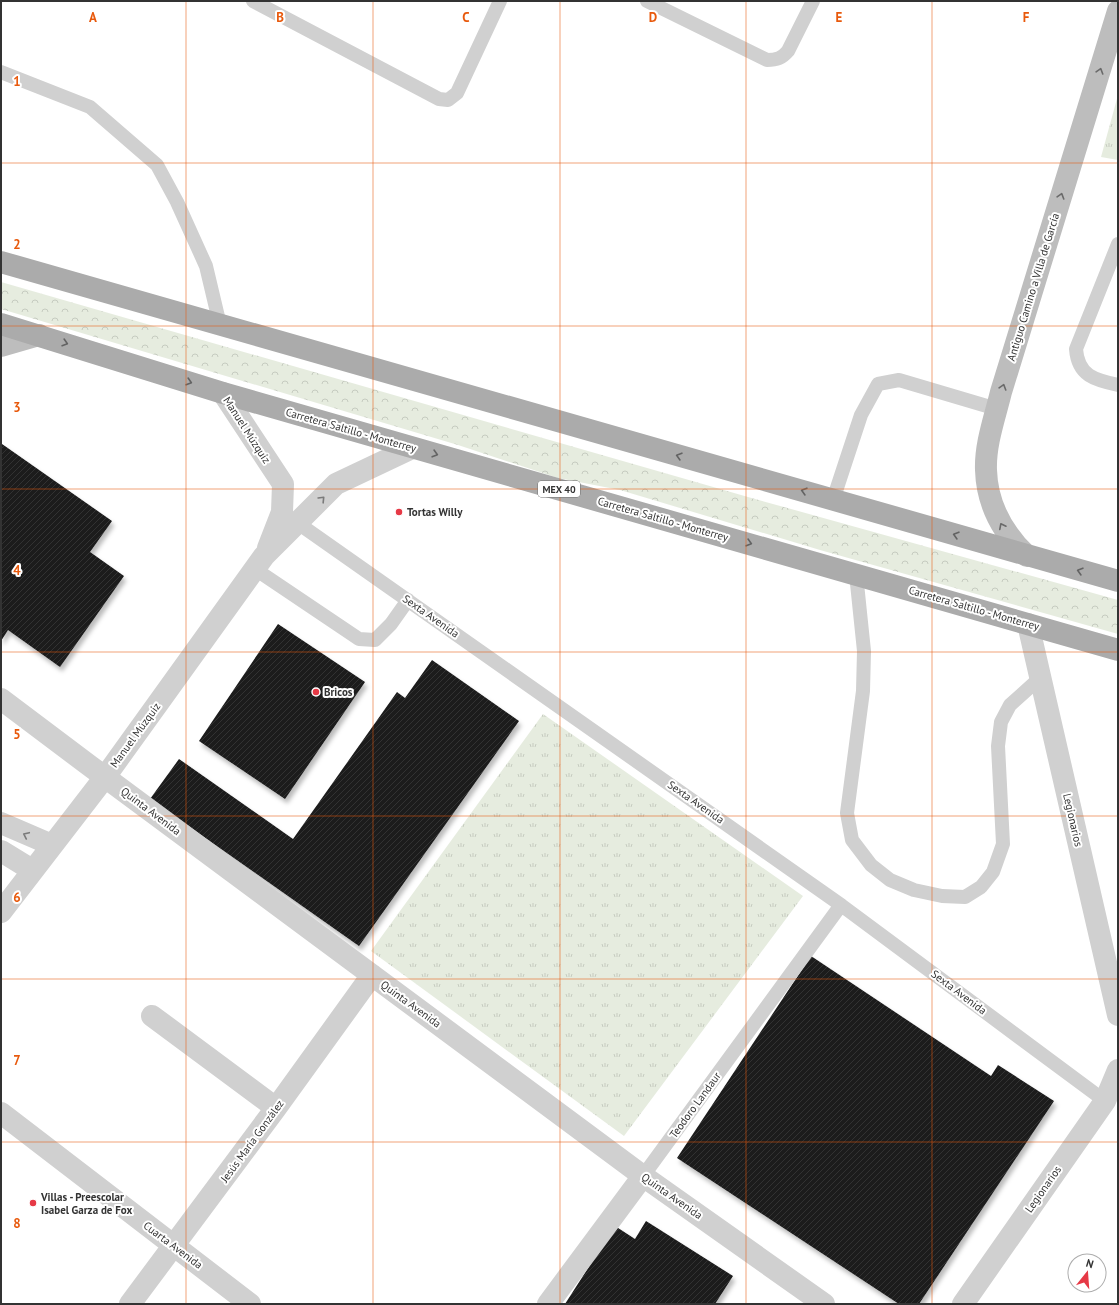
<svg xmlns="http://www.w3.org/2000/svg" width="1119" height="1305" viewBox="0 0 1119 1305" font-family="'PT Sans',sans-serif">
  <defs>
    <pattern id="grass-tufts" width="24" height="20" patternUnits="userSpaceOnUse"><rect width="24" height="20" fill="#e6ecdf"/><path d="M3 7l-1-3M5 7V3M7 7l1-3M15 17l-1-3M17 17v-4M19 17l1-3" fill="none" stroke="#c6cbc0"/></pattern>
    <pattern id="park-crowns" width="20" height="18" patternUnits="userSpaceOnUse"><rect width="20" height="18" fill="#e6ecdf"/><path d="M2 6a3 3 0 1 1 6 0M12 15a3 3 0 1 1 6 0" fill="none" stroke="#c6cbc0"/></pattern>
    <pattern id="building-hatch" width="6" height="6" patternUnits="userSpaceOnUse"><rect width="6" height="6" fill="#1a1a1a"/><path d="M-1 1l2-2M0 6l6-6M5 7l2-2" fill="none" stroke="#333"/></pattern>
    <filter id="shadow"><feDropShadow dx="2.5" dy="4.5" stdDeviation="2" flood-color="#0004"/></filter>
  </defs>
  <rect width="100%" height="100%" fill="#fff"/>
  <path fill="url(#grass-tufts)" d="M1118,95V160L1101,157Z
    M543,714L803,896L624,1136L371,951Z"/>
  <path fill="url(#park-crowns)" d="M1,282L748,497L1118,600V634L820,550L620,490L558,478L458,445L1,309Z"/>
  <path fill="url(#building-hatch)" filter="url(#shadow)" d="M2,444L112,521L90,552L124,576L60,667L8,630L1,641V446Z
    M278,624L365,682L285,799L199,741Z
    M432,660L519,721L359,946L150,799L179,759L293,839L397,692L405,698Z
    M811,956L991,1076L998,1065L1054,1101L919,1304H899L677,1158Z
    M646,1221L733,1276L715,1304H565L615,1226L635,1239Z"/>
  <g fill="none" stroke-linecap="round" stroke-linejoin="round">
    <path stroke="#d0d0d0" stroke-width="14" d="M253,1L439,99L448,100L457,93L500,1
      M647,1L767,60C777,60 782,58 788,51L813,1
      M1,72L90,107L157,165L177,202L206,266L220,325
      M1118,244L1076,349C1078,376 1095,380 1118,385
      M833,500L861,415L878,384L899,380L997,409
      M292,519L841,905L1105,1101
      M255,569L359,639L375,640L391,624L408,600
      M856,574L864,651L863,691L847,813L852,840L871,865L890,880L914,890L942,896L965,897L981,887L993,872L1003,844L998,746L1001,722L1010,705L1040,678
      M643,1176L841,905"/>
    <path stroke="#d0d0d0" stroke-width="22" d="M223,393L283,484L282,512L268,548
      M1028,624L1118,1015
      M1,699L90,766L643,1176L824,1304
      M1,823L52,845
      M1,851L32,870
      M1,912L105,777L264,556L336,484L412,448
      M152,1016L276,1108
      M1,1113L250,1304
      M130,1304L276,1108L372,975
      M548,1304L643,1176
      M963,1304L1105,1101L1118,1070"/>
    <path stroke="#bdbdbd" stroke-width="22" d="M1,346L39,335
      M1027,556C1003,533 987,504 986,470C985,444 995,417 1001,392L1118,11"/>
    <path stroke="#ababab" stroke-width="22" d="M1,262L1118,581
      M1,324L223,393L1118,650"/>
  </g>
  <defs><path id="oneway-chevron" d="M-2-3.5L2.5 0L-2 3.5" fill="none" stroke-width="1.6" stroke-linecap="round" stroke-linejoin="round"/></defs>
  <g stroke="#6a6a6a">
    <use href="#oneway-chevron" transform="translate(1100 71) rotate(-73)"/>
    <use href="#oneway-chevron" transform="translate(1061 196) rotate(-73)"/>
    <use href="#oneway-chevron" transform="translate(1003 387) rotate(-73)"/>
    <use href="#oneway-chevron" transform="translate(1002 526) rotate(-117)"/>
  </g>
  <g stroke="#636363">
    <use href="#oneway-chevron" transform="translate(65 343) rotate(17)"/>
    <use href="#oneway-chevron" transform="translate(189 382) rotate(17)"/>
    <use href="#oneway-chevron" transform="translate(435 454) rotate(16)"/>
    <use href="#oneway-chevron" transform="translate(679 456) rotate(-164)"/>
    <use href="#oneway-chevron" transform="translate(804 491) rotate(-164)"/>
    <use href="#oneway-chevron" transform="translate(956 535) rotate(-164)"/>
    <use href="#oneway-chevron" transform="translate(749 543) rotate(16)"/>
    <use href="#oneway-chevron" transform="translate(1080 571) rotate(-164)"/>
  </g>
  <g stroke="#7a7a7a">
    <use href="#oneway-chevron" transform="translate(322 499) rotate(-46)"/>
    <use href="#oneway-chevron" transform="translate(26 835) rotate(-155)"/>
  </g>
  <path fill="none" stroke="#e8590c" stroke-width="1" stroke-opacity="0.55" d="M186,1V1304M373,1V1304M560,1V1304M746,1V1304M932,1V1304M1,163H1118M1,326H1118M1,489H1118M1,652H1118M1,816H1118M1,979H1118M1,1142H1118"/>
  <g fill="#e63946" stroke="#fff" stroke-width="1.5">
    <circle cx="399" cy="512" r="4"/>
    <circle cx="316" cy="692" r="4"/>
    <circle cx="33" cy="1203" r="4"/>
  </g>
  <g text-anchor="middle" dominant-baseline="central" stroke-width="4" stroke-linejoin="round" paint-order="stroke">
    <rect fill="#fff" stroke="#707070" stroke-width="1" x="538" y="481" width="42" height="16" rx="3"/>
    <g font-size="10" font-weight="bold" fill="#333">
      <text x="559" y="489">MEX 40</text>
    </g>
    <g font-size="11" fill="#333" stroke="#fff">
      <text transform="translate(1033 287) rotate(-73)">Antiguo Camino a Villa de García</text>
      <text transform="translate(247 430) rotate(57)">Manuel Múzquiz</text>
      <text transform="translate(351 430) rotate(16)">Carretera Saltillo - Monterrey</text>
      <text transform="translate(663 519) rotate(16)">Carretera Saltillo - Monterrey</text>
      <text transform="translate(974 608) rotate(16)">Carretera Saltillo - Monterrey</text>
      <text transform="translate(431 616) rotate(35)">Sexta Avenida</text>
      <text transform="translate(135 735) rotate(-54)">Manuel Múzquiz</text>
      <text transform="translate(696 802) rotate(35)">Sexta Avenida</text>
      <text transform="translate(151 811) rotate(37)">Quinta Avenida</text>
      <text transform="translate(1073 820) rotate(77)">Legionarios</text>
      <text transform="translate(959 992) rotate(37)">Sexta Avenida</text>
      <text transform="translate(411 1004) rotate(36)">Quinta Avenida</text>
      <text transform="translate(695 1105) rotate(-54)">Teodoro Landaur</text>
      <text transform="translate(252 1141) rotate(-54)">Jesús María González</text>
      <text transform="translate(1043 1189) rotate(-55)">Legionarios</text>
      <text transform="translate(672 1196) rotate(35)">Quinta Avenida</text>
      <text transform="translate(173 1245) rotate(37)">Cuarta Avenida</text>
    </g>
    <g font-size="11" font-weight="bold" fill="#333" stroke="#fff" text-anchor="start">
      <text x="407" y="512">Tortas Willy</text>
      <text x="324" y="692">Bricos</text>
      <text x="41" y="1197">Villas - Preescolar<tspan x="41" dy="13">Isabel Garza de Fox</tspan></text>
    </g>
  </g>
  <g font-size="13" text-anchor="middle" font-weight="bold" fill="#e8590c" stroke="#fff" stroke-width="4" stroke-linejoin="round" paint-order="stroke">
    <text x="93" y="22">A</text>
    <text x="280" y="22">B</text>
    <text x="466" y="22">C</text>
    <text x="653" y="22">D</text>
    <text x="839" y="22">E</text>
    <text x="1026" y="22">F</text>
    <text x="17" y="86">1</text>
    <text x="17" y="249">2</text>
    <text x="17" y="412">3</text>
    <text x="17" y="575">4</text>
    <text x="17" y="739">5</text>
    <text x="17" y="902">6</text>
    <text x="17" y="1065">7</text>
    <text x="17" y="1228">8</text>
  </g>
  <rect width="1119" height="1305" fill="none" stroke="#333333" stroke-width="4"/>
  <g transform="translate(1087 1273) rotate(17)"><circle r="19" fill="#ffffff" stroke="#adadad"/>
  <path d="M0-3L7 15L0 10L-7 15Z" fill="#e63946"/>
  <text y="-6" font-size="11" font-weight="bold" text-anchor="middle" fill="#333333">N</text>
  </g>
</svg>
